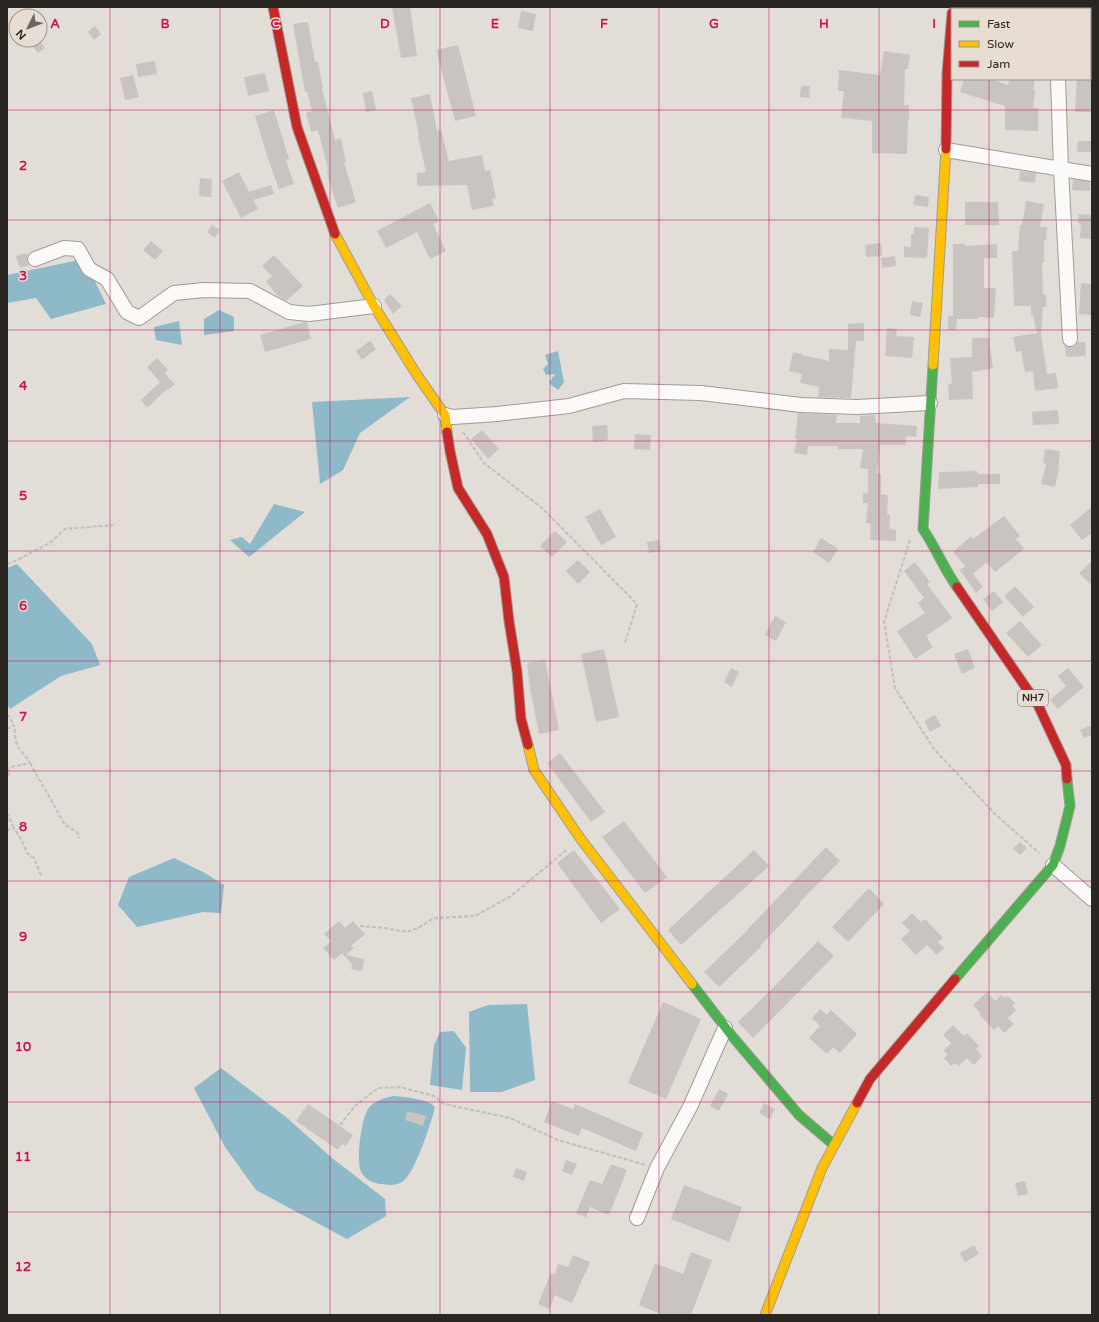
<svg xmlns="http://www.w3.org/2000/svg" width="1099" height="1322" viewBox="0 0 1099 1322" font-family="'Varela Round',sans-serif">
  <rect width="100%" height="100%" fill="#e2ddd7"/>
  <path fill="#8db9c9" d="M84,259L106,304L51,319L36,298L7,303V275Z
    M219,310L234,317V331L204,335V319Z
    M179,321L182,345L156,340L154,327Z
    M558,351L564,382L558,390L549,383L555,374L546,375L543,369L548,364L545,355Z
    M410,397L360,433L343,470L320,484L312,402Z
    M274,504L305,512L249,557L230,540L242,537L250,544Z
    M17,564L92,644L100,665L61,676L10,709L7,704V568Z
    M174,858L205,873L224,885L221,913L203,912L137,927L118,905L129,877Z
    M527,1004L535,1080L502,1092H470L469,1012L488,1005Z
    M454,1031L466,1048L462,1090L430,1085L434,1045L440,1032Z
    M221,1068L286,1117L332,1158L385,1199L386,1216L347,1239L256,1190L225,1147L194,1088Z
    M394,1096C405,1097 428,1099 435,1107C431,1123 415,1174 402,1182C395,1186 388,1185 381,1184C372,1183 366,1180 361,1172C356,1161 361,1120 368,1109C374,1100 385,1098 394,1096Z"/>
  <path fill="#c9c4c2" d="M392,7H410L417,56L401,58Z
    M521,11L536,14L533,31L518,28Z
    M308,22L315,62H318L323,88H322L335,140L341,138L346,162H344L356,202L338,208L328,178L327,169H328L318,130L311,132L306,113L312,111L307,92H305L293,24Z
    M95,26L101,34L94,40L88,32Z
    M27,40H39L45,48L38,53Z
    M458,45L476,116L455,121L436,50Z
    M884,51L910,55L908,69H905L904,105H909V120H908L907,154L872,153V121L841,118L844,91H838L839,70L880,75Z
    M155,61L157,74L138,77L136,64Z
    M265,73L269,91L248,96L244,77Z
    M133,75L139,97L125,100L120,78Z
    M964,79H990L1008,85L1009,79H1035L1033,89L1035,90L1033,108H1038V131L1005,130V106L960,92Z
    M1077,79H1092V112H1075Z
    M801,86H810L809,98L800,97Z
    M372,91L376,110L366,112L363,93Z
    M430,94L437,131L441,130L449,161L482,155L485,171L490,170L496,198L492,199L494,206L472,210L467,185L417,186V173L426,172L418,136L419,135L411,98Z
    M274,110L289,159L286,160L294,184L279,189L270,165L255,116Z
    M1078,141H1092V152H1077Z
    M1020,171L1036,173L1035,183L1019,181Z
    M239,172L249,192L271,185L274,194L253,200L258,209L241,218L222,181Z
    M200,178L212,179L211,197L199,196Z
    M1073,179L1090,182V191L1072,190Z
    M915,195L929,197L928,207L913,205Z
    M1026,201L1044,204L1040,227H1047L1046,240H1044V263H1042L1043,294L1046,295V307H1043L1041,335L1047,374L1056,373L1058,388L1035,391L1033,371L1025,372L1021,351L1016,352L1013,337L1037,333L1033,315H1031V306H1014L1012,251H1018L1020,225H1022Z
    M965,202H998L999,225H965Z
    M430,203L439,221L433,224L446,251L430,259L417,232L386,248L377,231Z
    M1079,214L1092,215V239L1080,238L1081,223H1078Z
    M212,225L220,230L215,238L207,232Z
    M914,227L929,228L927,258L904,257V246L911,247V234H914Z
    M151,241L163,251L155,260L143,250Z
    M881,243L882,256L866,257L865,245Z
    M953,244H965V246L997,244V258H984V288H996L994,318L978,317V319H957L956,330H948V316H953Z
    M27,253V262L29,265L20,268L16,256Z
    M274,255L303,286L286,301L278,296L266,282L272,276L262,266Z
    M895,256L896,266L882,268L881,258Z
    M1081,283L1092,284V315L1079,314Z
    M390,294L402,306L393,314L384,300Z
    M912,301L923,303L920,317L910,315Z
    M305,322H307L311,339L265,352L260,335Z
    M864,323V341H856L851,398L818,397L819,387L800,383L802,374L789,371L793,352L802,354V355L829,361V349L848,350V324Z
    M887,328L897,329L896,336L914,337L912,358L885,356Z
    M972,338H989L990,347L993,368L972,372L973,399L949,400L948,384H952L950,358L972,357Z
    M370,341L376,349L362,360L356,351Z
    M1078,342H1085L1086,356L1066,357L1065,346L1071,347L1075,346Z
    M157,358L168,370L164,373L175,384L168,390L167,389L147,408L141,400L160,382L147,367Z
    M1058,410L1059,424L1033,425L1032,412Z
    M798,413L837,415L836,423H860V416L875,415L876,423L917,426L916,437L906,436V445H880L877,473L881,474V494L888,495L887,515H890L889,529L896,530V541L870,540L871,524L866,523L868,503H863V493L868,494V469L860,468L863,449H838V446H808L807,455L794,453L797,439H795Z
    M607,425L608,440L593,442L592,426Z
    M482,430L499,449L488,459L471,439Z
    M635,434L651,435L650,450L634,449Z
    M1045,449L1060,451L1058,473L1055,487L1041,484L1046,464L1043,463Z
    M977,471V474H1000V484H978V487L938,489L939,472Z
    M1092,507V533L1082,540L1070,525Z
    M600,509L616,537L601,545L585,517Z
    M1004,516L1020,536L1016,539L1024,549L995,572L987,562L973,574L983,587L976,593L960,570L965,566L953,552L971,536L973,539Z
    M555,531L567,542L552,557L540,546Z
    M821,538L838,549L829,563L813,552Z
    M659,540L661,551L649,553L647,542Z
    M578,560L590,572L578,584L566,571Z
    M1092,561V586L1079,573Z
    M915,562L930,582L927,584L952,618L926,636L933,647L915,659L897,631L925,613L918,603L924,598L904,571Z
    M1015,586L1034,607L1023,617L1004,596Z
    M994,591L1003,602L992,611L983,599Z
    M775,616L786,622L776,641L765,635Z
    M1020,621L1042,645L1028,657L1006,633Z
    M604,649L619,717L596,722L581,654Z
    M968,649L975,668L962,674L954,654Z
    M545,660L559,730L539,734L530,688L527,663Z
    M731,668L739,672L732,687L724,682Z
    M1068,668L1084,687L1058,709L1050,700L1066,686L1058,676Z
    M935,715L941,726L930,732L924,721Z
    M1092,725V735L1084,738L1080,730Z
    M560,753L605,812L591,822L547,763Z
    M624,821L667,877L645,893L602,837Z
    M1020,842L1027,848L1020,855L1013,849Z
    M826,847L840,861L799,903L800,904L760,946L761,947L719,987L704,972L748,930V929Z
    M574,850L620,909L601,923L557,863Z
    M754,850L769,866L681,945L668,930Z
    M869,888L884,904L848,942L832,927Z
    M912,913L921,922L925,919L943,938L938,942L944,948L937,955L927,945L916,955L901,939L910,931L902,923Z
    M339,921L345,928L353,921L365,934L351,946L354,948L346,955L364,959L362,971L351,969L352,964L342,953L334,960L323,948L332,941L324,934Z
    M818,941L834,956L753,1038L738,1022L775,986Z
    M987,992L995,1001L1001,995L1005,998L1008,996L1015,1003L1012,1006L1016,1010L1008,1018L1014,1024L1004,1033L998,1026L994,1030L979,1014L980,1013L973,1005Z
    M663,1002L701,1019L666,1099L628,1083Z
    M820,1009L827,1015L831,1010L857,1034L840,1053L833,1047L827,1054L809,1038L820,1026L812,1018Z
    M953,1025L964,1036L967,1033L979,1046L976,1049L982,1056L974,1065L967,1058L958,1066L955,1063L951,1066L944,1058L948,1055L944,1050L951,1043L943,1035Z
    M719,1089L728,1094L719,1111L710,1106Z
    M552,1101L573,1109L575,1104L643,1133L636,1151L582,1128L579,1136L544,1122Z
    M764,1103L775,1109L770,1119L759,1113Z
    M308,1104L353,1135L346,1146L342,1144L338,1150L296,1121Z
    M407,1111L426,1116L423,1126L405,1120Z
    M566,1160L577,1164L572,1175L562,1171Z
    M611,1164L627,1170L609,1215L590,1207L586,1217L576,1213L590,1180L602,1184Z
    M516,1168L527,1172L524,1181L513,1177Z
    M1025,1181L1028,1194L1018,1196L1015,1183Z
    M684,1185L742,1207L729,1242L671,1219Z
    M974,1245L979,1254L965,1262L960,1253Z
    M691,1252L712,1260L691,1315H663L639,1305L655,1263L683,1274Z
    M573,1255L590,1262L572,1303L555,1295L549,1309L538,1304L551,1273L555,1274L558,1264L568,1267Z"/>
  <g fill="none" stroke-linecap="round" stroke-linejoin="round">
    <g stroke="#9f9b96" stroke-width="16">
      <path id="street" d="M1068,9V7
        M1058,79L1061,169L1070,339
        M946,150L1092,174
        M35,259L64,248L78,249L89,269L107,279L127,312L139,318L174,293L204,290L250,291L289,312L309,314L374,306
        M445,415L453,417L497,414L569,406L624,391L701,393L801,405L857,407L930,403
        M1053,865L1092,899
        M637,1218L657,1168L690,1107L725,1028"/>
    </g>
    <g stroke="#9f9b96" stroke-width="11">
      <path id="fast" d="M933,365L923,529C936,548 944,569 957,587
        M955,979L1053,865L1060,846L1070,806L1067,779
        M692,984L732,1036L799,1115L834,1145"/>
    </g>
    <g stroke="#9f9b96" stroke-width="11">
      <path id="slow" d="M335,234L374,306L417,375L445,415L447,432
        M933,365L946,149
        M528,745L534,770L580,838L692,984
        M765,1315L822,1168L857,1103"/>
    </g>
    <g stroke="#9f9b96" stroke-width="11">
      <path id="jam" d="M273,7L297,127L335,234
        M946,149L947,73L952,13
        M447,432L450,451L458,488L487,534L504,577L509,621L517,671L521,719L528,745
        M957,587L1038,705L1066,765L1067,779
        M857,1103L870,1079L955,979"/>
    </g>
    <path stroke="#c1bfbd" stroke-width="2" stroke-dasharray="4 2" stroke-linecap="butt" d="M463,432L484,463L542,508L637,604L625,643
      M910,540L884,622L895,688L934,749L994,813L1039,853
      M7,564L15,561L50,543L65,529L113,525
      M7,714L14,725
      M7,729L14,725C15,732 15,741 18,747C21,752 27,757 30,763L7,768
      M30,763L65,825L77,832L79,838
      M7,768L10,773L7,776
      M7,813L13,826
      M7,831L13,827L22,841L27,853L34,858L41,875
      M360,926L385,928L407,932L418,928L434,918L475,916L511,896L568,849
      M340,1125L355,1106L378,1088L400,1087L434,1096L444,1104L510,1118L558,1140L646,1165"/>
    <use href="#street" stroke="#fbfaf9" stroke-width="14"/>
    <use href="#fast" stroke="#4caf50" stroke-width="9"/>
    <use href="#slow" stroke="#ffc107" stroke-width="9"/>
    <use href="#jam" stroke="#c62828" stroke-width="9"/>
  </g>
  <path fill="none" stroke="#c2185b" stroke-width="1" stroke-opacity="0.55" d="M110,7V1315M220,7V1315M330,7V1315M440,7V1315M550,7V1315M659,7V1315M769,7V1315M879,7V1315M989,7V9M989,79V1315M7,110H1092M7,220H1092M7,330H1092M7,441H1092M7,551H1092M7,661H1092M7,771H1092M7,881H1092M7,992H1092M7,1102H1092M7,1212H1092"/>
  <g text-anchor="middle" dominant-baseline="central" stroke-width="3" stroke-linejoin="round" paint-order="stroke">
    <rect fill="#e7ddd2" stroke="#635e57" stroke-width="1" x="1018" y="690" width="30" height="16" rx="3"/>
    <g font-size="10" font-weight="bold" fill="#2a2722">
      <text x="1033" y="698">NH7</text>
    </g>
  </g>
  <g font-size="13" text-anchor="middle" font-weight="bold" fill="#c2185b" stroke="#e7ddd2" stroke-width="3" stroke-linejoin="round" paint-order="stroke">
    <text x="55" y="28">A</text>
    <text x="165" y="28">B</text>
    <text x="275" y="28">C</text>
    <text x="385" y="28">D</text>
    <text x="495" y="28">E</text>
    <text x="604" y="28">F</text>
    <text x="714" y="28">G</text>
    <text x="824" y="28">H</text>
    <text x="934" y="28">I</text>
    <text x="23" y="170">2</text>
    <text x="23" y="280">3</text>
    <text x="23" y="390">4</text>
    <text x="23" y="500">5</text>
    <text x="23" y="610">6</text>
    <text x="23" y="721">7</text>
    <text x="23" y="831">8</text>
    <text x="23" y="941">9</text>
    <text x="23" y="1051">10</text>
    <text x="23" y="1161">11</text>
    <text x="23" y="1271">12</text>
  </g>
  <rect width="1099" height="1322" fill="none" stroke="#2a2722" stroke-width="16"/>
  <rect x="951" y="8" width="140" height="72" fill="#e7ddd2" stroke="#9b948c"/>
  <rect x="959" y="21" width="20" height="6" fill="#4caf50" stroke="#9b948c"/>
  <text x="987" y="28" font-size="12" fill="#2a2722">Fast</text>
  <rect x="959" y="41" width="20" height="6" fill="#ffc107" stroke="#9b948c"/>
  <text x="987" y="48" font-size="12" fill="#2a2722">Slow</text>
  <rect x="959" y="61" width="20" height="6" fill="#c62828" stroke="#9b948c"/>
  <text x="987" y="68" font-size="12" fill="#2a2722">Jam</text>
  <g transform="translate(28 28) rotate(227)"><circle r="19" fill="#e7ddd2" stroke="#9b948c"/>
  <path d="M0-3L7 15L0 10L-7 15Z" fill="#6a6761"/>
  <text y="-6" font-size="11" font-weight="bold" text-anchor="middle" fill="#2a2722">N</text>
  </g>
</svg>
